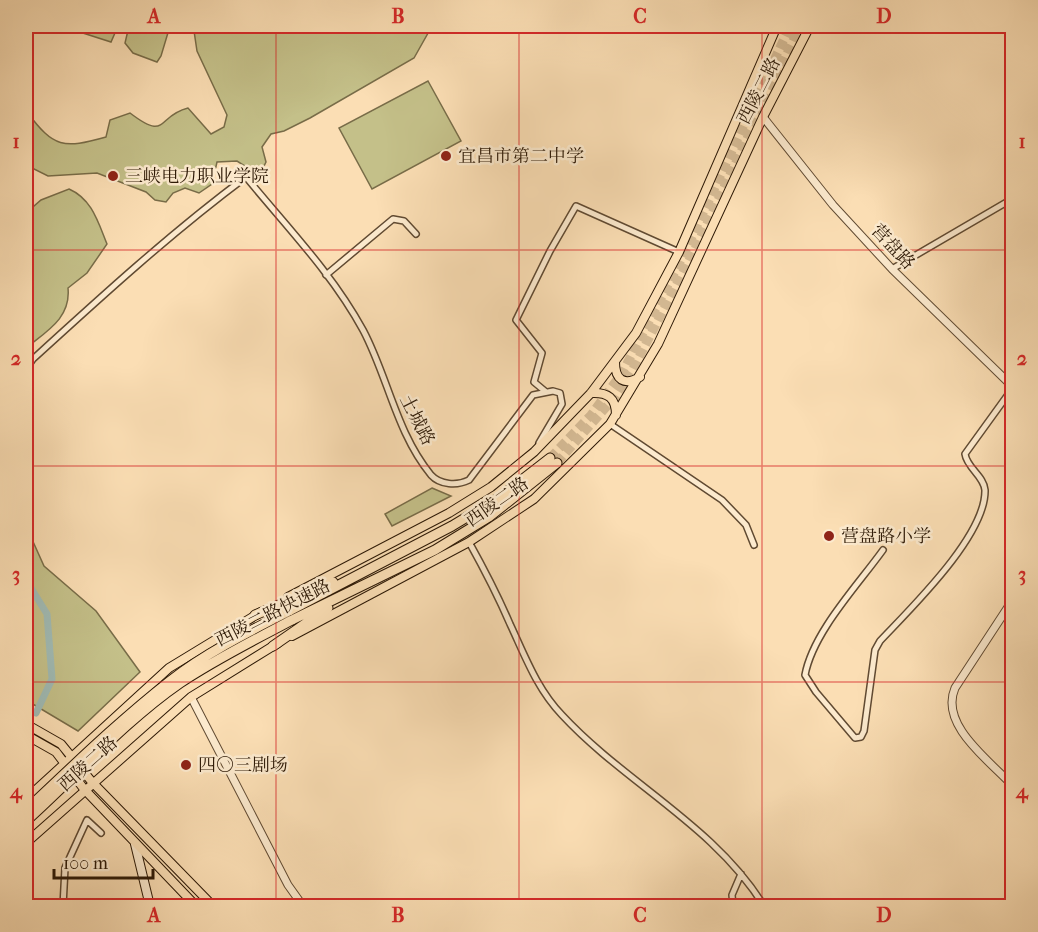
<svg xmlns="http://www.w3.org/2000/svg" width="1038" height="932" viewBox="0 0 1038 932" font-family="'IM FELL French Canon','Noto Serif SC',serif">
  <rect width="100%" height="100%" fill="#fbdeb4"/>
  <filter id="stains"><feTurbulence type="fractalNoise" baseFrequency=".00333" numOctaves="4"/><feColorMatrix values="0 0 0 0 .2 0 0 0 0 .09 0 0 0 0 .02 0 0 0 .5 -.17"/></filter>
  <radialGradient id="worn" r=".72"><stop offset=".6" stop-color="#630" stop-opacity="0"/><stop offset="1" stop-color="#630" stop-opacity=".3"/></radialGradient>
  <path fill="#c4c089" stroke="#786c48" stroke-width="1.5" d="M61,26H118L111,42Z
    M129,26H170L161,56L157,62L133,53L125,43Z
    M188,26H432L414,58L310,118L284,131L271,134L262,147L266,162L263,168L251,170L237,161L217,162L212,184L199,193L185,188L173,193L166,202L155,200L146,192L97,173L48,176L26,165V91L29,92L27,112C54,148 63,149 106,137L110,120L130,113C168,142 156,116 188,108L211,134L224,127L227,115L197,51L194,31Z
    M428,81L461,141L372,189L339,128Z
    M69,189C92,199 98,222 107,244L87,273L68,288C71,318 47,331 26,348V213L41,200Z
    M432,488L451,496L392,526L385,514Z
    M26,526L44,566L96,611L140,672L78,731L26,700Z"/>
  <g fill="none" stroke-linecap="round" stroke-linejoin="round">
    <path stroke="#a0bbb5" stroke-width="7" d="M26,580L47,614L52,679L36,713"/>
    <path stroke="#d2b791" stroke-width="9" stroke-dasharray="9 4.5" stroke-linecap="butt" d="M550,458L591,415L622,373L684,254L790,26
      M557,463L616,396L632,371L697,245L800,26"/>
    <g stroke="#604a32" stroke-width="8">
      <path id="minor" d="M1012,41V50
        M892,269L1012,199
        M326,275L393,219L404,221L416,234
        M26,369L33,359C102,296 171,233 246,177C286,226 332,273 363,330C388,377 396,432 431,475C440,485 457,486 469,480L533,395L553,391L560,393L562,404L539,443
        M546,392L534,382L542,353L516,320L550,251L576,206L679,252
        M26,419L29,435
        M610,424L722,500L746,525L754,545
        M469,542C484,569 498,596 510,624C525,656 537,689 562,715C625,783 715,826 764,906
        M883,550C858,585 813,632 805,675L816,692L855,738L861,737L864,731L875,650L880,641C910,609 986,536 985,490C984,476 967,468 965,454L1012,389
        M63,906L65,868L87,820L101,833
        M733,906L732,895L741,874"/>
    </g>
    <g stroke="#604a32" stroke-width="9">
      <path id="tertiary" d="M763,117L833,205L892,269L1012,386
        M1012,601L955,688C939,725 990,761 1012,785
        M191,697L288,885L303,906"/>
    </g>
    <g stroke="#2d1906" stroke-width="10">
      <path id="secondary" d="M1005,26L1012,31
        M135,844L150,906
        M172,906L181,904L189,906"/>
    </g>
    <g stroke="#2d1906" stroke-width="10">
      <path id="primary" d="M615,362C615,380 624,386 640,377
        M591,393C608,392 616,398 616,415
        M288,597L449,513L491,487L534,452L591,393L636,333L679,252L777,26
        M292,636L469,542L534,499L610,424L658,344L763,117L810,26
        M26,724L61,744L92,782L213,906
        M26,735L56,752L84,789L196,906
        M26,799L169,668L261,612
        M26,843L191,697L278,643"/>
    </g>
    <g stroke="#2d1906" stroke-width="11">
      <path id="trunk" d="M289,611L452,526L500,497L550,458
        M255,615L333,582
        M292,620L435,550L489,517L557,463
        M273,646L328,608"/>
    </g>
    <use href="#minor" stroke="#fceace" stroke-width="5"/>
    <use href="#tertiary" stroke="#fceace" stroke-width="7"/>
    <use href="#secondary" stroke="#fceace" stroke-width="8"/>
    <use href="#primary" stroke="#fbdeb4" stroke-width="8"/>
    <use href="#trunk" stroke="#fbdeb4" stroke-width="9"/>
    <g stroke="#2d1906" stroke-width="11" stroke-linecap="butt">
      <path id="trunk-bridge" d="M26,810C73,766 119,721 170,681C206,653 248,632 289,611
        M26,821C76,776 125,721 180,683C216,659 254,640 292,620"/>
    </g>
    <use href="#trunk-bridge" stroke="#fbdeb4" stroke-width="9"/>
  </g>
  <path fill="none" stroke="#d62828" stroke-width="1.5" stroke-opacity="0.55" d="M276,26V906M519,26V906M762,26V906M26,250H1012M26,466H1012M26,682H1012"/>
  <g fill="#8f2418" stroke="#fceace" stroke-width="2">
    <circle cx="446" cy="156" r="6"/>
    <circle cx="113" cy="176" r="6"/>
    <circle cx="829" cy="536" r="6"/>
    <circle cx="186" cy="765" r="6"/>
  </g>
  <g text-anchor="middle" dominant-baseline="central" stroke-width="5" stroke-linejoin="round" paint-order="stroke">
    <g font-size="18" fill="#2d1906" stroke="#fceace">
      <text transform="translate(759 91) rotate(-63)">西陵二路</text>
      <text transform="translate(893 247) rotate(47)">营盘路</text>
      <text transform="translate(417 420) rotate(63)">土城路</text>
      <text transform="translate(497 502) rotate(-35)">西陵二路</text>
      <text transform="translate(273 613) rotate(-27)">西陵二路快速路</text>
      <text transform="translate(88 764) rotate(-42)">西陵二路</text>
    </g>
    <g font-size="18" fill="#2d1906" stroke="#fceace" text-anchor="start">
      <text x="458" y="156">宜昌市第二中学</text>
      <text x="125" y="176">三峡电力职业学院</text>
      <text x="841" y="536">营盘路小学</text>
      <text x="198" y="765">四〇三剧场</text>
    </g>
  </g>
  <rect width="1038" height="932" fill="none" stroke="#fbdeb4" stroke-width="66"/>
  <path d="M54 869v9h99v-9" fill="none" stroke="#2d1906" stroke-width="3"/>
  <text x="63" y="869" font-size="18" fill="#2d1906" stroke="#fceace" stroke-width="4.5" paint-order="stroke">100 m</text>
  <rect x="33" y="33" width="972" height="866" fill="none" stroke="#d62828" stroke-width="2"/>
  <g font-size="20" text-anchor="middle" font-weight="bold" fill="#d62828">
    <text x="154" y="23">A</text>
    <text x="398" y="23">B</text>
    <text x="640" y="23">C</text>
    <text x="884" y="23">D</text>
    <text x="16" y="148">1</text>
    <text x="1022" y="148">1</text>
    <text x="16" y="365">2</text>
    <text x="1022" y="365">2</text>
    <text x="16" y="581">3</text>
    <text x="1022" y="581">3</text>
    <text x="16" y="798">4</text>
    <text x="1022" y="798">4</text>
    <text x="154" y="922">A</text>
    <text x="398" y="922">B</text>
    <text x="640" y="922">C</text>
    <text x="884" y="922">D</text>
  </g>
  <rect width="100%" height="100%" filter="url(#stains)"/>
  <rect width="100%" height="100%" fill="url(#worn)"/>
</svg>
